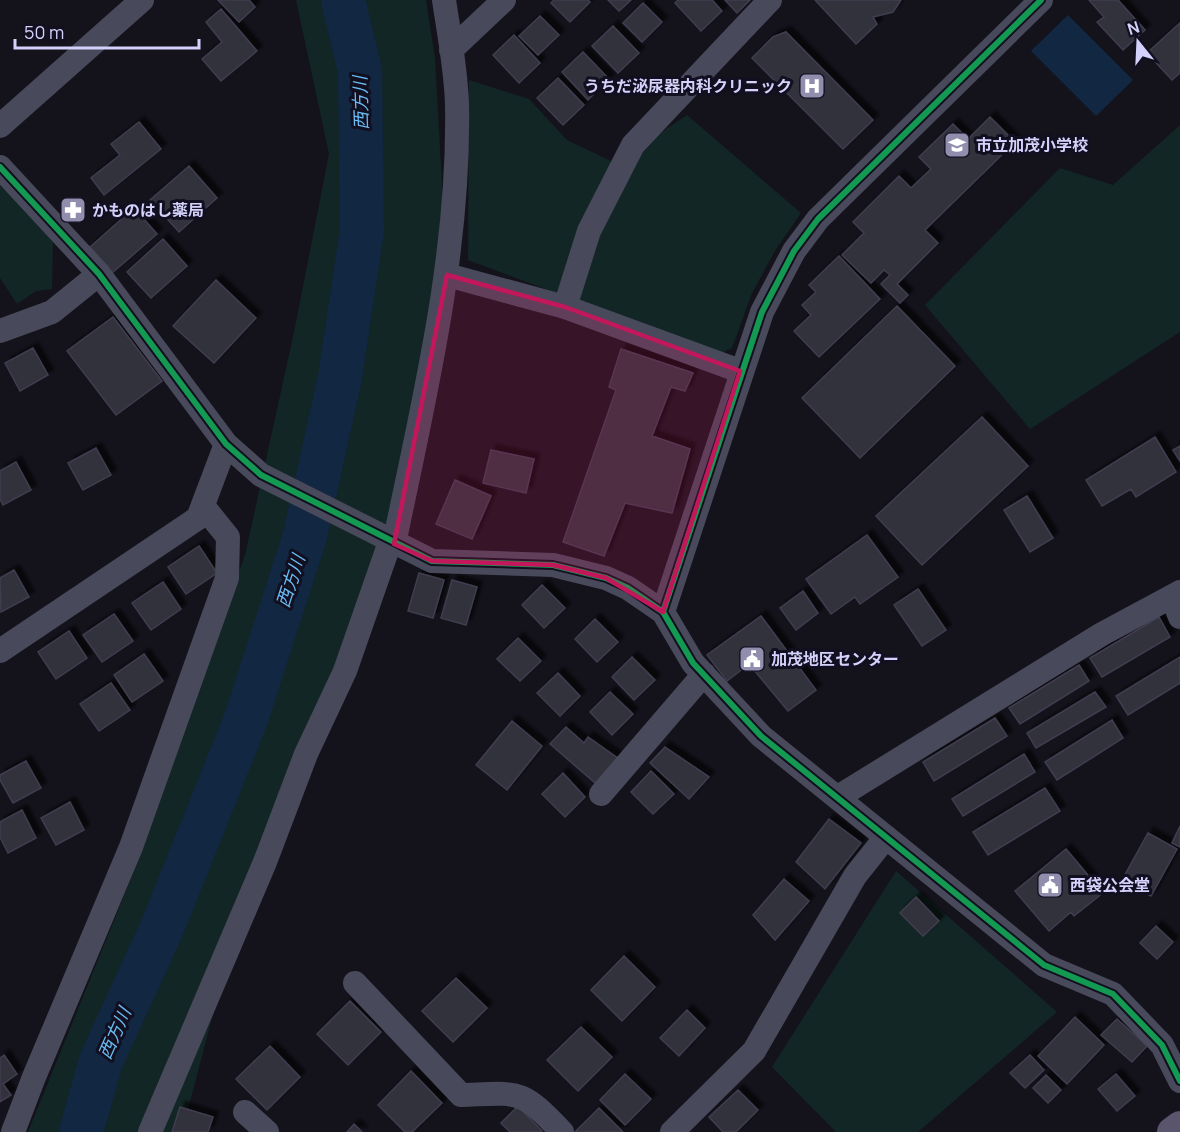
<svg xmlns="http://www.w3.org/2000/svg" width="1180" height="1132" viewBox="0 0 1180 1132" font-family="Manrope,'Noto Sans JP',sans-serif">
  <defs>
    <filter id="shadow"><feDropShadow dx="5.5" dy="-5.5" stdDeviation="1.5" flood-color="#0009"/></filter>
  </defs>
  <rect width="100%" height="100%" fill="#14131c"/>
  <path fill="#122626" d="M296,0H426L435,59L447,275L398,522L246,889L182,1132H28L139,859L245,555L294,332L329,154Z
    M469,80L529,99L567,140L615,163L687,115L801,213L776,249L752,293L732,348L719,354L468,260Z
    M1180,125V332L1030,429L925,305L1060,168L1113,185Z
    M0,185L53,238L52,289L36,291L17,304L0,278Z
    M896,871L1057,1012L918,1132H836L772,1067Z"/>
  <path fill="#122742" d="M1068,15L1133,80L1096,116L1031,51Z"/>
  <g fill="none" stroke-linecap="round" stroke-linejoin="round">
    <path stroke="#122742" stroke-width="44" d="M81,1132L101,1061L162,928L246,719L305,536L340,377L362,230L360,71L343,0"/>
  </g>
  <path fill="#32303e" stroke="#403d4f" stroke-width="1.5" filter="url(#shadow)" d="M218,0H249L255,7L239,22Z
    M554,0H588L590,2L570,22L551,3Z
    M608,0H631L619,11Z
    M678,0H712L722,11L701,31L675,3Z
    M725,0H750L737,13Z
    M815,0H901L893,12L873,17L877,24L856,44Z
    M1089,0H1118L1145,30L1123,50L1097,22L1104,17Z
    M643,3L662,22L642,42L623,23Z
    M221,9L257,51L221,81L202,59L222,42L206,22Z
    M540,16L559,35L538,55L519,36Z
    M1180,23V73L1172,80L1147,53Z
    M613,26L639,53L618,73L592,46Z
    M786,32L873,120L843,149L752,58L773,37Z
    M514,35L540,63L519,83L493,55Z
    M583,52L609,79L588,100L562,72Z
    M558,78L584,105L563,125L537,98Z
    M990,117L1015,142L925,230L938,243L897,284L908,295L900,303L881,284L890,275L884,270L871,283L842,255L864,233L853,222L899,176L911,188L931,169L919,157L953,124L968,139Z
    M139,122L161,149L104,195L91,178L120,155L111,144Z
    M189,166L217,198L179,232L150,200Z
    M134,208L157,234L112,273L90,247Z
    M163,239L187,266L151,298L127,272Z
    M839,256L880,299L819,357L794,331L811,315L802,305L816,292L809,285Z
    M216,280L256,318L214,363L173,326Z
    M897,306L955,366L860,458L802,398Z
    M113,317L162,381L116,415L67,351Z
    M33,348L48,375L20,391L5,363Z
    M621,349L693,373L685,391L671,387L652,436L690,449L672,513L625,503L604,556L563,542L616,390L609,387Z
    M982,417L1028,466L922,565L876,516Z
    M1155,437L1176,472L1136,497L1131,489L1102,506L1086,480Z
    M1180,446V461L1173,450Z
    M96,448L111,475L83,490L68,463Z
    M491,450L534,459L526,493L483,483Z
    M16,462L31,490L3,505L0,499V471Z
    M455,480L491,496L472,539L436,524Z
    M1027,496L1053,538L1030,552L1004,510Z
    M867,535L898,577L860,604L855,597L831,614L806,579Z
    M199,546L217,573L186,594L168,567Z
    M14,570L29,597L1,612L0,578Z
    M419,573L444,580L433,618L408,611Z
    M452,580L477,587L466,625L441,618Z
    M163,582L181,609L151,630L132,603Z
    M542,585L565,608L544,628L522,605Z
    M918,589L946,630L922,646L894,605Z
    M803,591L818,613L796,630L780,608Z
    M114,614L133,641L102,662L83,635Z
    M761,616L816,690L788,711L749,664L727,681L707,655Z
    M1159,617L1170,637L1102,677L1090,658Z
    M595,619L618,642L597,662L575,639Z
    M69,631L87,658L56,679L38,652Z
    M518,638L541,661L520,681L497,659Z
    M144,654L163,681L132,702L114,675Z
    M632,657L655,680L634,700L612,677Z
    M1180,657V683L1128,715L1116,696Z
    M1079,665L1089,681L1020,724L1009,708Z
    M558,673L580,696L560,716L537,693Z
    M111,683L130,710L99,731L80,704Z
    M610,692L633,714L612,735L590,712Z
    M1095,692L1106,707L1036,748L1027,733Z
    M995,718L1007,736L934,781L923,762Z
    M1112,720L1123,738L1057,780L1045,762Z
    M512,721L542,746L507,790L476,765Z
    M566,727L584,743L588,737L619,759L601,788L550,744Z
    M665,747L709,777L689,799L650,763Z
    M1024,754L1035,772L963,816L952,799Z
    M26,761L41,788L13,803L0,780V775Z
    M651,771L674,794L653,814L631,792Z
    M563,773L585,797L565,817L542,794Z
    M1045,788L1060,811L988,855L973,832Z
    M70,802L84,830L56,845L41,818Z
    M22,810L36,838L8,853L0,837V822Z
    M829,819L861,843L825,889L796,862Z
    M1180,826V847L1172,843Z
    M1148,833L1177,849L1151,896L1122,880Z
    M1066,849L1103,893L1074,916L1071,912L1049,931L1015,891Z
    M784,879L809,901L775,940L753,915Z
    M916,897L939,921L923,936L900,913Z
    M1156,926L1173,942L1157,959L1140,943Z
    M624,956L655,987L622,1021L591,990Z
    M456,978L487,1008L453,1042L422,1011Z
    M350,1001L381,1032L348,1065L317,1034Z
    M687,1010L705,1028L679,1056L660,1038Z
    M1075,1017L1104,1045L1067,1084L1038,1056Z
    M1117,1019L1147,1046L1132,1062L1101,1035Z
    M581,1027L612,1057L578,1091L547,1060Z
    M270,1046L300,1077L267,1110L236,1079Z
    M4,1055L17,1074L3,1084L11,1095L0,1102V1058Z
    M1030,1055L1044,1070L1025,1088L1010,1073Z
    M411,1071L442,1103L412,1132H405L378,1105Z
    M625,1074L651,1099L625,1125L600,1100Z
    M1116,1074L1135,1096L1117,1111L1098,1089Z
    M1046,1075L1061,1090L1048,1103L1033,1088Z
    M738,1090L758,1110L736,1132H723L709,1117Z
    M518,1106L542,1131L541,1132H510L501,1123Z
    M180,1107L213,1117L208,1132H172Z
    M599,1108L623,1132H575Z
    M354,1124L362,1132H347Z"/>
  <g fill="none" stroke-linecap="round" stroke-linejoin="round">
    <path stroke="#49495c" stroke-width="24" d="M451,50L504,0
      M0,126L142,0
      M0,167L99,274L226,444L261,475L432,561L553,565L606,578L628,588L663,612L693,663L761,736L1044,965L1113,994L1162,1045L1180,1081
      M447,275L565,307L740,371
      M565,307L589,231L633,145L770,0
      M0,331L52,312L99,274
      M394,544C424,399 460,253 457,104C456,69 449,34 444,0
      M1172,597L1180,617
      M663,612L762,312L794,251L818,219L1041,0
      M0,651L198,518L226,444
      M601,794L704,674
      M838,797L1102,634L1180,592
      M355,983L461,1095C520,1093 520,1088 562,1132
      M245,1112L267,1132
      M13,1132L34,1077L131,847L227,578L228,537L203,506
      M150,1132L265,862L306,754L345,671L390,542
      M672,1132L754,1051L855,876L886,837"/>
    <path stroke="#5b546d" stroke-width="30" d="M1172,1132L1180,1126"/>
    <g stroke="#110f20" stroke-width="10">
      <path id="cycleway" d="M0,167L99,274L226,444L261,475L432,561L553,565L606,578L628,588L663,612L693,663L761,736L1044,965L1113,994L1162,1045L1180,1081
        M663,612L762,312L794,251L818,219L1041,0"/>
    </g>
    <use href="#cycleway" stroke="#139951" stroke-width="6"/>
  </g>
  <path fill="#c2185b" fill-opacity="0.2" stroke="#c2185b" stroke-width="4.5" stroke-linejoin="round" d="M447,275L565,307L740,371L663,612L606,578L553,565L432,561L394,544Z"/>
  <defs>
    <g id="hospital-square" transform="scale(1.35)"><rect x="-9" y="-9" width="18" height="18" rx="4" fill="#918ead" stroke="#110f20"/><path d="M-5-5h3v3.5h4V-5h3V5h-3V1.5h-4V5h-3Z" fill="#fff"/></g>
    <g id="school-square" transform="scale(1.35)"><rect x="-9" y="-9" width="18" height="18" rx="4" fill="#918ead" stroke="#110f20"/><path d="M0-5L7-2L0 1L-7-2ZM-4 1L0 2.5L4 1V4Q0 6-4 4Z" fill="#fff"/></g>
    <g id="pharmacy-square" transform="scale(1.35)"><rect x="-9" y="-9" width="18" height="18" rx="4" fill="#918ead" stroke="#110f20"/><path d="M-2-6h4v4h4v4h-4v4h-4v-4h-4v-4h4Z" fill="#fff"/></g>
    <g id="civic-square" transform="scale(1.35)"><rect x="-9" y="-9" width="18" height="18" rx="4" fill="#918ead" stroke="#110f20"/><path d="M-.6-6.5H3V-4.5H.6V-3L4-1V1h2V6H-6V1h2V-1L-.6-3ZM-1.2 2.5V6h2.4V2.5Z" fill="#fff"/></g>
  </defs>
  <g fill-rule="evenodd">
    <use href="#hospital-square" x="812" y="86"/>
    <use href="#school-square" x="957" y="145"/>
    <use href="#pharmacy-square" x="73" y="210"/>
    <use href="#civic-square" x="752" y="659"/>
    <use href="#civic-square" x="1050" y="885"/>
  </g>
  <g text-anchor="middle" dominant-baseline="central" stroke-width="6" stroke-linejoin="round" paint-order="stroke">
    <g font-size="16" font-weight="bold" fill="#d4d1fb" stroke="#110f20" text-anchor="start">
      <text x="792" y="86" text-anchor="end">うちだ泌尿器内科クリニック</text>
      <text x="976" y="145">市立加茂小学校</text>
      <text x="92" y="210">かものはし薬局</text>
      <text x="771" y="659">加茂地区センター</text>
      <text x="1070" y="885">西袋公会堂</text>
    </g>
    <g font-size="18" font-style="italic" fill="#68bbf3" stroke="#110f20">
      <text transform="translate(360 103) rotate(-92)">西方川</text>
      <text transform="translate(290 581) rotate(-72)">西方川</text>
      <text transform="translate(114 1033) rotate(-66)">西方川</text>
    </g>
  </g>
  <g transform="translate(1138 42) rotate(342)" stroke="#110f20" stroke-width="4.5" paint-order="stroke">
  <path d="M0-4.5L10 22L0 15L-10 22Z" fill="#d4d1fb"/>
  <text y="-9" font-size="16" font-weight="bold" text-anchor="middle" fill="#d4d1fb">N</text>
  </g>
  <path d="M15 39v9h184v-9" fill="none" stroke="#d4d1fb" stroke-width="3"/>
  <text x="24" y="39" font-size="18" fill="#d4d1fb" stroke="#110f20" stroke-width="4.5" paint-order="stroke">50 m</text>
</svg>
